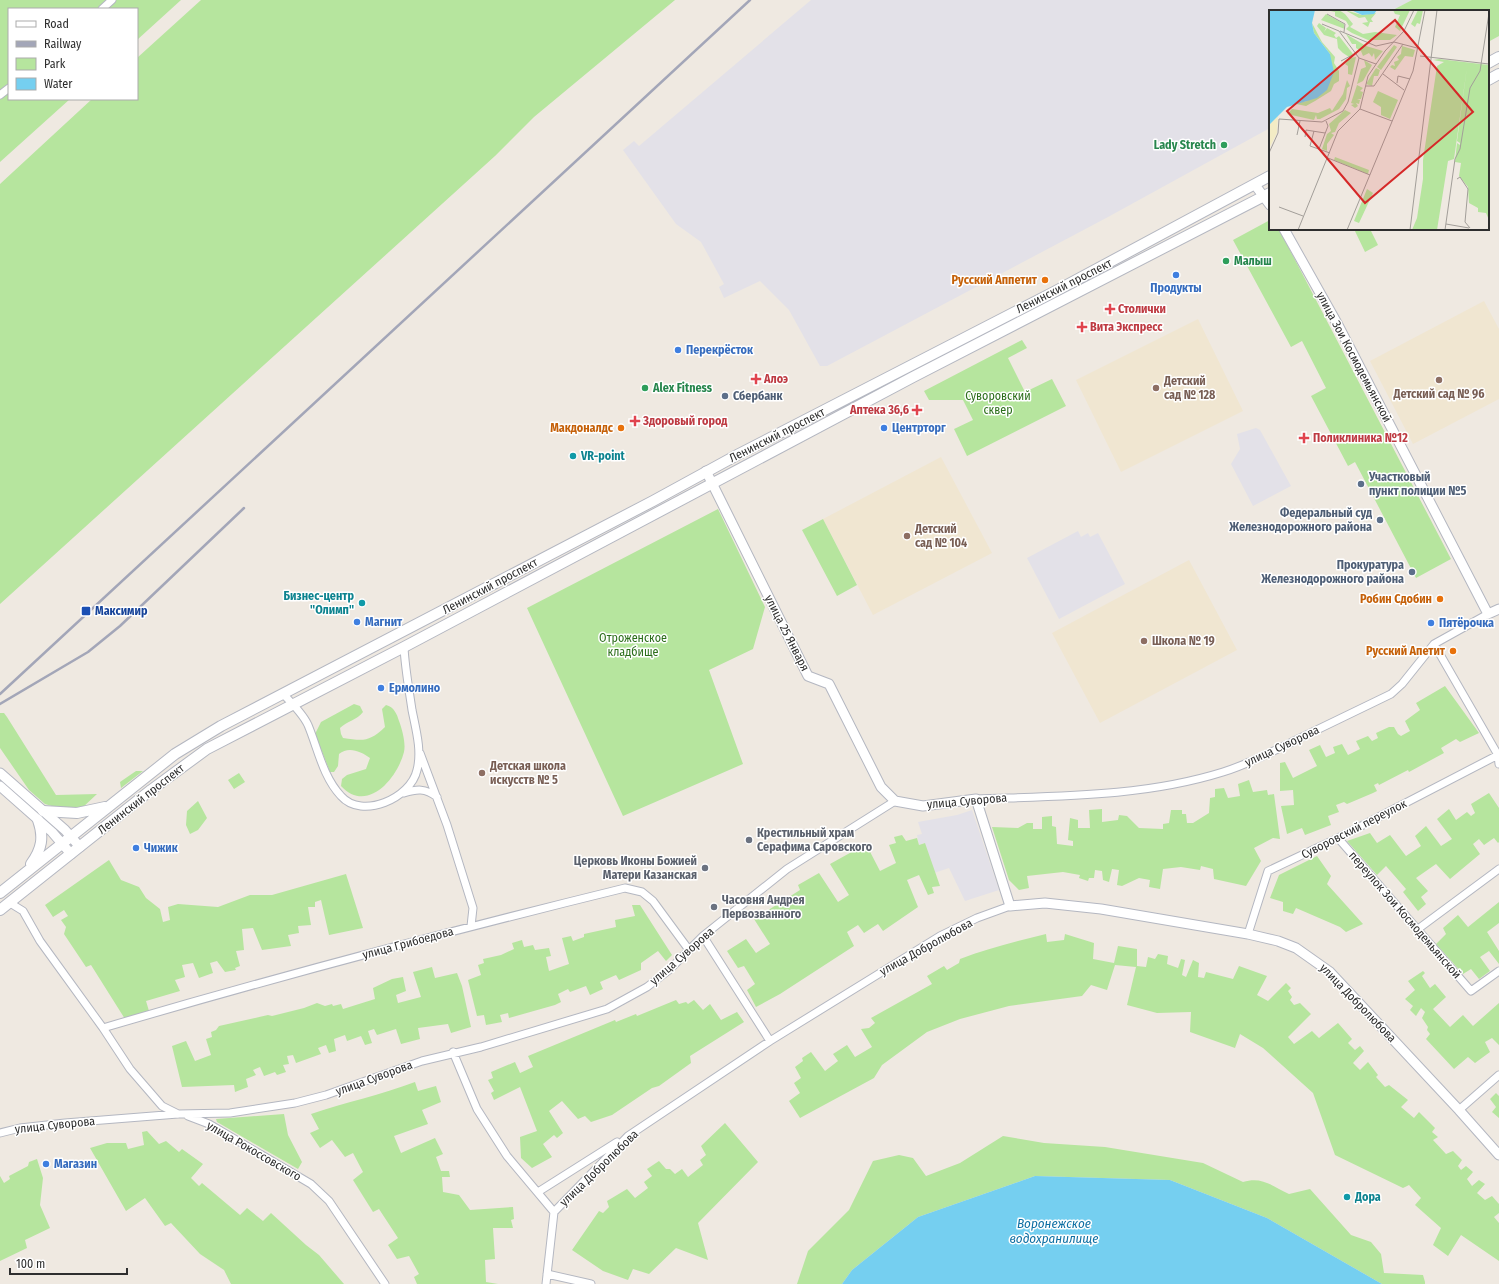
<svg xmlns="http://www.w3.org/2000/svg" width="1499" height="1284" viewBox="0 0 1499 1284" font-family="'Fira Sans Condensed',sans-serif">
  <rect width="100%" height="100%" fill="#efe9e1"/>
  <path fill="#e3e1e8" d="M811,0H1412L1391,11H1270V128L1108,217L827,366H820L789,310L760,281L724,298L719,287L724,284L701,242L676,224L623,150L634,141L639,146Z
    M1256,428L1260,430L1291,486L1253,506L1231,464L1240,449L1237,434Z
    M1078,531L1081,537L1088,533L1090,537L1098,533L1125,584L1059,619L1027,558Z
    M972,810L999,890L965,901L949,868L934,873L924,843L919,845L917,835L922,834L918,822L957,815Z"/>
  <path fill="#f0e6d1" d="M1484,301L1499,329V399L1413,444L1370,361Z
    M1198,319L1243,411L1121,472L1076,380Z
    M941,457L992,553L873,615L823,519Z
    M1189,560L1237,650L1100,723L1052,633Z"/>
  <path fill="#b6e59e" d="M0,0H181L137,40V9H9V99H70L0,162Z
    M201,0H675L534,117L495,156L0,604V184L92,99H137V58Z
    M1412,0H1499V36L1488,42V11H1391Z
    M1270,220V229H1279L1451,559L1416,578L1355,462L1348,466L1311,396L1326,388L1302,341L1291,347L1233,240Z
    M1354,229H1370L1378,245L1365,252Z
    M1022,340L1027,348L1008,358L1025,392L1052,379L1066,406L967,456L954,429L973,420L963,400H929L924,391Z
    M718,509L765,607L753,649L709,670L743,764L623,816L527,608Z
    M823,519L857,585L837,596L802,530Z
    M1445,686L1479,733L1460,742L1456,739L1441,748L1444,753L1409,772L1408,770L1379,785L1378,783L1374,785L1377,791L1373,793L1347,804L1344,802L1336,805L1339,812L1328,816L1331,825L1305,835L1302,828L1287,834L1281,806L1294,805L1293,790L1280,791V763L1285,762L1293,778L1317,766L1309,750L1320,745L1326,757L1335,753L1333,747L1342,744L1348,755L1360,749L1356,741L1368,736L1372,741L1378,738L1376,733L1389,727H1394L1398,734L1401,736L1410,731L1405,721L1420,710L1416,703Z
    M354,704L360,706L363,712C357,720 347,721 340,728L341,734L343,738C364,741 369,742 385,727L382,709L386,705C394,707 397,714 399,721C402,729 406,743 404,752C397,779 367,814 341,786L342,779L347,775L366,769L370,758C361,751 348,746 339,754L338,766L334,772H330L315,734L321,722Z
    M0,713H4L7,717L56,795L97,794L82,808L62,809L45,804L29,790L0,748Z
    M136,771H143L121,788L120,782Z
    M239,773L245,782L234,789L228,780Z
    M1249,780L1253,792L1267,790L1268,795L1274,794L1280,839L1273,838L1254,848L1261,861L1246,886L1214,879L1213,869L1201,866L1200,870L1181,867L1163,869L1160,889L1149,887L1150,880L1139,878L1122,886L1117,885L1119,870L1112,869L1109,882L1103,880L1102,871L1095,870L1094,878H1089L1088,881L1079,878L1080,875L1063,872L1027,876L1029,888L1019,890L1009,880L992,827L1018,828L1027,823H1033V829H1042V817L1052,816V826L1056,827L1057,844L1073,846V841L1068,840L1070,818L1078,820V828H1090L1089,810L1102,809V822L1118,820L1119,815L1127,816L1139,828L1163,829V824L1169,823L1171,810H1182V814H1186L1187,823H1193L1209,813L1210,798L1215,797V789L1224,788L1228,798L1240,796L1238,784Z
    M1489,793L1499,808V842L1498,843L1494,838L1484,845L1479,839L1473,844L1480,854L1450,879L1436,864L1416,878L1428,891L1421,897L1426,904L1418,911L1403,892L1406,889L1386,866L1377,875L1347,841L1370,833L1377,843L1390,835L1406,856L1421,846L1415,836L1426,826L1441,846L1452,839L1437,819L1449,809L1456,820L1467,812L1471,816L1475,813L1471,804Z
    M198,801L207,818L198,830L190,834L186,825L187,811Z
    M902,835L906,841L917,838L919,845L925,843L940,886L932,887L934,893L928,895L919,875L907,880L918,907L883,931L878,924L864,933L858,925L847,932L854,946L780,994L756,1007L747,990L755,984L744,966L738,968L727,951L746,939L756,953L770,944L754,919L800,890L798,885L819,873L838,902L849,895L830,864L866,844L880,871L896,863L889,845L896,843L894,837Z
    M1317,856L1331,876L1327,884L1363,924L1346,932L1340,927L1296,908L1293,914L1283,911V902L1270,898L1279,875Z
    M109,860L121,880L139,887L146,898L160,909L163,922L170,920L168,907L178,904L218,907L250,895H272L346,874L363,928L329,935L321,900L315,902V907H308L311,925L298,926L299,933L288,935L291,946L262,950L253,928L242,929L244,950L236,951L240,966L235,968L236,970L225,972L217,961L210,963L213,973L199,978L193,963L182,965L185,977L175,980L180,991L146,1001L149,1011L125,1019L91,965L86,967L64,934L66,927L61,920L68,916L64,910L53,917L45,905Z
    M1499,902V923L1487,932L1499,951V964L1489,951L1480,957L1490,971L1479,979L1471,969L1463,974L1436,944L1446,934L1443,928L1458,915L1468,927Z
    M632,905H640L672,955L666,961L658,951L641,963V970L619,980L616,975L600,982L603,989L590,995L586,986L570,992L568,989L558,994L561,1002L555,1005L509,1018L508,1013L500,1015L502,1022L486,1025L484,1015L477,1016L468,980L481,975L478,965L484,963L483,959L501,955L514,949L512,943L522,940L524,947L533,945L535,950L549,948L551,956L546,957L549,971L569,964L562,938L571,936L573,941L584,937V934L616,927L615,920L635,916Z
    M1046,934L1047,942L1064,940L1065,934L1094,943L1093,959L1114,963L1118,946L1137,949V966L1146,967L1148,957L1155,959L1158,954L1168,956L1167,964L1178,968L1181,959L1185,960L1182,975L1186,977L1193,960L1199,963L1198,977L1204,978L1206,972L1233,979L1239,966L1267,976L1257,995L1268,1001L1286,983L1291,988L1288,991L1292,997L1290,1000L1294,1005L1300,1003L1311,1014L1288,1037L1294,1044L1312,1031L1319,1038L1338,1023L1352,1039L1348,1043L1355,1050L1360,1046L1364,1051L1353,1063L1360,1070L1368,1062L1378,1075L1376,1077L1385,1087L1389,1085L1408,1100L1401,1107L1414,1118L1419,1112L1435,1128L1432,1132L1438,1137L1433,1140L1446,1154L1453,1151L1462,1160L1458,1166L1461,1170L1466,1166L1473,1172L1467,1179L1472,1186L1479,1180L1485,1184L1477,1193L1485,1200L1492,1196L1499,1204V1213L1494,1217L1499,1223V1261L1461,1235L1448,1256L1433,1245L1441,1228L1415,1205L1421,1198L1409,1185L1403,1188L1335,1155L1313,1093L1263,1048L1240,1034L1235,1048L1190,1032L1191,1012L1157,1013L1127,1005L1136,967L1115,965L1107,990L1091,985L1082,996L1009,1006L960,1019L927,1032L882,1065L874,1078L800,1118L789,1101L800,1093L794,1083L801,1078L795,1067L803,1061L802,1058L811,1052L825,1071L838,1061L833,1054L847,1045L855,1057L872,1047L861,1029L869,1028L875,1023L871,1018L932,984L927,976L944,966L947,970L959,963L960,959C988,948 1017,941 1046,934Z
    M432,967L435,978L457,973L462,986L471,1027L451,1033L448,1024L418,1028L420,1039L401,1044L396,1029L377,1035L374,1029L368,1031L372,1043L365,1045L361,1036L347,1041L345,1035L334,1039L336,1051L329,1053L326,1045L318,1048L321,1054L296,1063L293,1055L287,1056L289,1064L283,1065L286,1072L277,1075L275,1072L264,1076L260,1067L253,1070L256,1075L246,1079L248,1087L235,1092L234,1085L182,1087L172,1046L186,1041L195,1061L211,1055L206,1039L212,1037L211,1032L216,1030L219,1026L268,1015L272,1016L304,1008L317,1003L325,1006L332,1004L333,1006L341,1004L343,1009L375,999L373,988L392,979L403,977L406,991L396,995L398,1003L421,997L413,972Z
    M1423,971L1425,973L1422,976L1430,988L1435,984L1446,997L1433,1009L1450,1027L1463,1015L1473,1026L1499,1003V1045L1492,1038L1485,1042L1490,1052L1475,1063L1468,1057L1454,1069L1426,1039L1430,1034L1427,1030L1428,1027L1422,1018L1425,1012L1421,1008L1416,1016L1410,1010L1413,1006L1405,999L1415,990L1408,981Z
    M676,1000L679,1004L686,1002L688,1004L694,1000L703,1010L710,1004L721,1020L737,1012L744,1022L690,1056L691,1063L659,1086L652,1088L612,1115L591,1122L585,1116L578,1119L562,1101L549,1111L563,1133L557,1138L554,1135L543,1144L552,1157L532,1168L521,1158L520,1137L537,1131L520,1087L494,1100L491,1093L494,1091L488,1080L493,1078L491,1072L515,1062L520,1073L533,1067L528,1056L615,1020L616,1022L636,1014L637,1016Z
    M415,1082L418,1091L436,1086L441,1102L422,1110L428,1124L394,1136L401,1153L435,1138L443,1154L436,1157L441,1171H449L450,1177H442L443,1192L459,1195L470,1210L513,1207L514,1219L511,1220L513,1228H493L495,1259L485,1260L486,1282L498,1284H417L414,1277L419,1274L409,1256L397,1259L388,1245L398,1238L379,1209L373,1212L353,1180L363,1172L353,1153L345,1157L332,1140L320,1148L310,1133L319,1129L311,1114C346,1102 381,1095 415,1082Z
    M1496,1093L1499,1096V1118L1492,1112L1496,1107L1490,1099Z
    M284,1114L288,1135L302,1162L298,1169L217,1122L216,1119Z
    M725,1123L758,1162L698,1223L708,1260L676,1248L649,1274L633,1269L628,1280L603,1271L572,1250L599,1211L603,1213L609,1207L607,1201L627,1189L635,1198L648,1188L644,1182L652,1176L647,1169L659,1161L666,1169H670L675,1174L682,1169L688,1177L703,1165L700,1160L706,1155L701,1146Z
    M147,1131L159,1144L166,1141L179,1152L182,1149L203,1164L191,1178L199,1186L202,1183L240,1215L247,1208L263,1221L271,1213L306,1245L319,1255L344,1284H231L224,1270L200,1254L171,1223L165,1226L145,1198L126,1211L90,1148L107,1143H126L128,1149L144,1145L142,1132Z
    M1003,1136L1044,1143L1105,1147L1203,1163L1243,1182C1262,1176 1272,1186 1289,1194L1310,1189L1351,1235L1371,1242L1381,1254L1384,1273L1423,1275L1425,1282V1284H1382L1267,1218L1170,1180L1035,1176L918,1217L852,1270L842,1284H797L808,1251L849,1210L873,1161L899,1155L913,1158L926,1176L960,1163Z
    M37,1159L43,1178L40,1205L50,1228L25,1240L27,1248L0,1261V1176L4,1183L10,1179L9,1176L28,1166L29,1162Z"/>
  <path fill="#75cff0" d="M1035,1176L1170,1180L1267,1218L1382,1284H842L852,1270L918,1217Z"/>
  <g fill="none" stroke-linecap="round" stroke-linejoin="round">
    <g stroke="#b4b7c1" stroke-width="9">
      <path id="minor" d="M102,9L112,0
        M0,95L9,88
        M1434,644L1498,755L1499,764
        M283,694C292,703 303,714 308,725C318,749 323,777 341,796C362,820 411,798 417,770C422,751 416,730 412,710C409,689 405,668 404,647
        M420,753L447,825L473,908L471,926
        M404,793C417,789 425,788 437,797
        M976,799C1059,796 1143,797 1223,772C1249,764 1274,751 1298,739C1329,724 1360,709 1391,694L1402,684L1434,644L1488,614
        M1338,838L1471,991L1499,971
        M10,903L23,911L40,941L103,1028L130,1069L162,1106L178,1114
        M1418,929L1499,869
        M1248,934L1268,871L1338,838L1498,755
        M703,936L770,1041
        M103,1028C276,977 450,931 625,888L642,892L653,901L689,950
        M453,1052L477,1109L507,1156L554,1212
        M1459,1110L1499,1075
        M188,1116L209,1124L311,1184L329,1201L385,1284
        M0,1133L20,1128L65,1123L178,1114L230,1113L295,1103L326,1095L422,1061L481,1047L607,1009L647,987L669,970L703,936L787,869L895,801
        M538,1192L617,1142
        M547,1274L591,1284
        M546,1284L554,1212L628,1136L770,1041L940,936L977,918L1010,906"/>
    </g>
    <g stroke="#b4b7c1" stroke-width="11">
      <path id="tertiary" d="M1255,185L1270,205
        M1284,229L1338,325L1488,614L1499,609
        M706,471L808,676L829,684L881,787L895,801L923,806L976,799L1010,906L1045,903L1101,909L1248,934L1278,941L1296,948L1330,972L1459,1110L1499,1155
        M0,773L65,830L80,847
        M0,786L52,832L71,854"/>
    </g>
    <g stroke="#b4b7c1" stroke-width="12">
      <path id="secondary" d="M1488,63L1499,57
        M1488,80L1499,74
        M43,811L77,813L105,807
        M31,864C42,849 44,837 38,820
        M0,893L175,754L221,726L653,501L739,454L1052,293L1270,176
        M0,910L151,790L207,749L404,647L913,377L1270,193"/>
    </g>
    <use href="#minor" stroke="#fff" stroke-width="7"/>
    <use href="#tertiary" stroke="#fff" stroke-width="9"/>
    <use href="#secondary" stroke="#fff" stroke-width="10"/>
    <path stroke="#a3a6b8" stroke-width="2.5" d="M0,694L750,0
      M0,704L88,652L120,626L244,508"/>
  </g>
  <g fill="#2e9e5b" stroke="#fff" stroke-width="1.5">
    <circle cx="1224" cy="145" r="4"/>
    <circle cx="1226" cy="261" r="4"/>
    <circle cx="645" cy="388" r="4"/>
  </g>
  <g fill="#3f7fe0" stroke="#fff" stroke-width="1.5">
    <circle cx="1176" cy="275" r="4"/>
    <circle cx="678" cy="350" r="4"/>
    <circle cx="884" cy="428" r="4"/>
    <circle cx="357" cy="622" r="4"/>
    <circle cx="1431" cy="623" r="4"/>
    <circle cx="381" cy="688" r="4"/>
    <circle cx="136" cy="848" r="4"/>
    <circle cx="46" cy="1164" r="4"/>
  </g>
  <g fill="#e8710a" stroke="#fff" stroke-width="1.5">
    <circle cx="1045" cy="280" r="4"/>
    <circle cx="621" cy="428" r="4"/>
    <circle cx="1440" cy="599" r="4"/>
    <circle cx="1453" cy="651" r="4"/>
  </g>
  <g fill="#e0444e" stroke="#fff" stroke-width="1.5">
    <path d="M1108 303h4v4h4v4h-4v4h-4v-4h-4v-4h4z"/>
    <path d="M1080 321h4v4h4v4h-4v4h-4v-4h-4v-4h4z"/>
    <path d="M754 373h4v4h4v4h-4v4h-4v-4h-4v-4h4z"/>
    <path d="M915 404h4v4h4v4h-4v4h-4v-4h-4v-4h4z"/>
    <path d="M633 415h4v4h4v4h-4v4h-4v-4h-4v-4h4z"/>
    <path d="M1302 432h4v4h4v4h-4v4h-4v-4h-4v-4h4z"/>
  </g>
  <g fill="#8d6e63" stroke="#fff" stroke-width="1.5">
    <circle cx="1439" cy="380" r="4"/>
    <circle cx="1156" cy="388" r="4"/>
    <circle cx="907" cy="536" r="4"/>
    <circle cx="1144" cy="641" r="4"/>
    <circle cx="482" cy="773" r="4"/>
  </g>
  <g fill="#5c6f8a" stroke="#fff" stroke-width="1.5">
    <circle cx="725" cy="396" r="4"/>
    <circle cx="1361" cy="484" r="4"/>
    <circle cx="1380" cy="520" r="4"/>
    <circle cx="1412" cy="572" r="4"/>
  </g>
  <g fill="#0f9aa8" stroke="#fff" stroke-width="1.5">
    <circle cx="573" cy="456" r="4"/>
    <circle cx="362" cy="603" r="4"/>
    <circle cx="1347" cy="1197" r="4"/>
  </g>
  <rect fill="#1a4fb4" stroke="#fff" stroke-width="1.5" x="81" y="606" width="10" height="10" rx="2"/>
  <g fill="#6b7280" stroke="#fff" stroke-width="1.5">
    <circle cx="749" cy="840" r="4"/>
    <circle cx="705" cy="868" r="4"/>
    <circle cx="714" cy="907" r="4"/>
  </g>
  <g text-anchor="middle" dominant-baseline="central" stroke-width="3" stroke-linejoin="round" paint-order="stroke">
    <g font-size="12" font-weight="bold" fill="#27864d" stroke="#fff" text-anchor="start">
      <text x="1216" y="145" text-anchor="end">Lady Stretch</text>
      <text x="1234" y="261">Малыш</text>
      <text x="653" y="388">Alex Fitness</text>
    </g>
    <g font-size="12" font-weight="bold" fill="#c56008" stroke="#fff" text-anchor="end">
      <text x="1037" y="280">Русский Аппетит</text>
      <text x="613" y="428">Макдоналдс</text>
      <text x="1432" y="599">Робин Сдобин</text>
      <text x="1445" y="651">Русский Апетит</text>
    </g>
    <g font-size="12" fill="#2e2e2e" stroke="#fff">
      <text transform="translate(1064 286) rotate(-27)">Ленинский проспект</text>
      <text transform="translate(1354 357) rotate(62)">улица Зои Космодемьянской</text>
      <text transform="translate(777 435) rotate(-27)">Ленинский проспект</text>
      <text transform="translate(490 586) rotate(-28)">Ленинский проспект</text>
      <text transform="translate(787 633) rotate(63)">улица 25 Января</text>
      <text transform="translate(1282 746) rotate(-25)">улица Суворова</text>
      <text transform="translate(141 799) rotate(-38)">Ленинский проспект</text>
      <text transform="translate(967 801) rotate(-5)">улица Суворова</text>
      <text transform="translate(1354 829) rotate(-27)">Суворовский переулок</text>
      <text transform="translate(1405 915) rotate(49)">переулок Зои Космодемьянской</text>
      <text transform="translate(408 943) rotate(-15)">улица Грибоедова</text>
      <text transform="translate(926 947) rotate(-29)">улица Добролюбова</text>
      <text transform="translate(682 956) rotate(-41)">улица Суворова</text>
      <text transform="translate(1358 1003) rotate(46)">улица Добролюбова</text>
      <text transform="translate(374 1078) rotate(-20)">улица Суворова</text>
      <text transform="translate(55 1125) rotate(-6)">улица Суворова</text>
      <text transform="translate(254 1151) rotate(30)">улица Рокоссовского</text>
      <text transform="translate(599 1168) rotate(-44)">улица Добролюбова</text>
    </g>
    <g font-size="12" font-weight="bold" fill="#366cbe" stroke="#fff" text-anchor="start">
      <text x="1176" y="288" text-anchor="middle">Продукты</text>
      <text x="686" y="350">Перекрёсток</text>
      <text x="892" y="428">Центрторг</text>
      <text x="365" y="622">Магнит</text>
      <text x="1439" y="623">Пятёрочка</text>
      <text x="389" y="688">Ермолино</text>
      <text x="144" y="848">Чижик</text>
      <text x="54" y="1164">Магазин</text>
    </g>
    <g font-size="12" font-weight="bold" fill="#be3a42" stroke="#fff" text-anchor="start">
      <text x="1118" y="309">Столички</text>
      <text x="1090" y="327">Вита Экспресс</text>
      <text x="764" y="379">Алоэ</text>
      <text x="909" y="410" text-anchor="end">Аптека 36,6</text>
      <text x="643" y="421">Здоровый город</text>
      <text x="1313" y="438">Поликлиника №12</text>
    </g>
    <g font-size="12" font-weight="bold" fill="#785e54" stroke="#fff" text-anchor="start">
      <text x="1164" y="381">Детский<tspan x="1164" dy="14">сад № 128</tspan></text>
      <text x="1439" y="394" text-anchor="middle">Детский сад № 96</text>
      <text x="915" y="529">Детский<tspan x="915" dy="14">сад № 104</tspan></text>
      <text x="1152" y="641">Школа № 19</text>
      <text x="490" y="766">Детская школа<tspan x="490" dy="14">искусств № 5</tspan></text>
    </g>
    <g font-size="12" font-weight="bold" fill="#4e5e75" stroke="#fff" text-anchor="start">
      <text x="733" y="396">Сбербанк</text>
      <text x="1369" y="477">Участковый<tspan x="1369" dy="14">пункт полиции №5</tspan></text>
      <text x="1372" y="513" text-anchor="end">Федеральный суд<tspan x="1372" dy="14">Железнодорожного района</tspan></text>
      <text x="1404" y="565" text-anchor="end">Прокуратура<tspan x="1404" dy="14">Железнодорожного района</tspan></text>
    </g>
    <g font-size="12" fill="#2c6e1b" stroke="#fff">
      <text x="998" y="396">Суворовский<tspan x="998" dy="14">сквер</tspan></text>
      <text x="633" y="638">Отроженское<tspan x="633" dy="14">кладбище</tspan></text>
    </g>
    <g font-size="12" font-weight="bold" fill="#0d838f" stroke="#fff" text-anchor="start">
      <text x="581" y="456">VR-point</text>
      <text x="354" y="596" text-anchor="end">Бизнес-центр<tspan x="354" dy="14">"Олимп"</tspan></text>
      <text x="1355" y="1197">Дора</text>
    </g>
    <g font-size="12" font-weight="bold" fill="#164399" stroke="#fff" text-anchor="start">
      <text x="95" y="611">Максимир</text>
    </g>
    <g font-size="12" font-weight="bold" fill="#5b616d" stroke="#fff" text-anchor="start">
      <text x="757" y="833">Крестильный храм<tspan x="757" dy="14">Серафима Саровского</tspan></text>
      <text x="697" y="861" text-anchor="end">Церковь Иконы Божией<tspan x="697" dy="14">Матери Казанская</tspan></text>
      <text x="722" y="900">Часовня Андрея<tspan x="722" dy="14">Первозванного</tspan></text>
    </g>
    <g font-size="13" font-style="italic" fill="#0d6fa3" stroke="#fff">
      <text x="1054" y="1223">Воронежское<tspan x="1054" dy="15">водохранилище</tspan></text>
    </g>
  </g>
  <g transform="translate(1269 10)">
    <rect width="220" height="220" fill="#efe9e1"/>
    <path d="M57,0H70L76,4L84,14L81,17L94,24L106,22L128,25L121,30H99L83,23L77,19L80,16L77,11L66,6V2ZM76,0L93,5L107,3L102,9L104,12H101L99,17L93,13L99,12L96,7L90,8ZM124,0H141L131,21L126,17L131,5L126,4ZM149,0H154L151,14L148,13L146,17L142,14ZM57,4L75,14L76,19L52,10ZM43,13L53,32L66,47L65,53L70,61V71L65,74L62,81L46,91L37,96L27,94L24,97L23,94L38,91L61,44L45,23ZM50,13L57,18L55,22L58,18L67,23L65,25L67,28L70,26L84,44L80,47L74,43L69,38L68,29L55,25L48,16ZM77,24L97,36L114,41L106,50L105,43L103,47L100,43L94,46L92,41L87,38V34H83ZM125,35L128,37L112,60L108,57ZM133,36L146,40L144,47L136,46L126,60L121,57L123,55L126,56L125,52L130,50L128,47L132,44ZM87,47L83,65L79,64V56L76,54L81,48ZM170,49L220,55V210L217,203L209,202V198L200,193L199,177L190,166L192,153L186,152L188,133L191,135V133L188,131L198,57L185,149L179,151L168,220H143L148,208L154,169V150L168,56L175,52L164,50ZM95,50L103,55L94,71L88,74L92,59L97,57ZM107,58L111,60L109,66H105L103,76L97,74ZM78,70L81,76L78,78L77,89L70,99L51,109H48L47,105L45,110L18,104L23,99L49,103L61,98L63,101L74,84ZM88,75L94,78L91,81L94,82L92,89H88L91,90L90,94L87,93L89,96L86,98L82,95L85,94L82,93ZM109,81L129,90L121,109L112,105V97L104,92ZM76,100L82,103L70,113L66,122L62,123L65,125L58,134V141L53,139L58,124L62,121L60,114ZM66,147L100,160L99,164L65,150ZM98,179L104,183L90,213L85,211Z" fill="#b6e59e"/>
    <path d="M9,105L8,123L0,139V115Z" fill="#f3ecc5"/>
    <path d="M0,0H46L43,13L45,23L61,44L65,62L58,80L48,88L18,97L0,115ZM82,0H108L105,4L93,5Z" fill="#75cff0"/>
    <path fill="none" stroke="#a29e99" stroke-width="1" d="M58,4L76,14L75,22M71,21L107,36L125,32L148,38M151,46L220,54M90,48L107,54M72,51L87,43M114,64L135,80M128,73L129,66L141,69M97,76H105L134,34M91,99L123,111M45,121L41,136L61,143M28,125L31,111M36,127L37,120L56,123M50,139L59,116L57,111M0,143L9,123L10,109L53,112L74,101L79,92L90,48L70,21L53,14M59,148L101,165M188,169L191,167L199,179L196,212L201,218M10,197L34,206M177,214L200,218M29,220L69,121L91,99L99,66L116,41L135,21L145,0M78,220L144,61L156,0M141,220L168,0M176,220L186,149L191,139L201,78L211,61L220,3"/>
    <path fill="#d62828" fill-opacity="0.15" stroke="#d62828" stroke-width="2" d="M126,10L204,102L96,193L18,101Z"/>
    <rect width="220" height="220" fill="none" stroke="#2e2e2e" stroke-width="2"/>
  </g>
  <rect x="8" y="8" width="130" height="92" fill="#ffffff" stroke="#ababab"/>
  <rect x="16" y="21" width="20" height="6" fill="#ffffff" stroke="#ababab"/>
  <text x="44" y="28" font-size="12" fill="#2e2e2e">Road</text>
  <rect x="16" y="41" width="20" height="6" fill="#a3a6b8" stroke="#ababab"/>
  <text x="44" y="48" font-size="12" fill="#2e2e2e">Railway</text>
  <rect x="16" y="58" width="20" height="12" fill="#b6e59e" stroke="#ababab"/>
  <text x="44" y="68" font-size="12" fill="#2e2e2e">Park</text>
  <rect x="16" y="78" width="20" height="12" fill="#75cff0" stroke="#ababab"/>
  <text x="44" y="88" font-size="12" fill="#2e2e2e">Water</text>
  <path d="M10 1268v6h117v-6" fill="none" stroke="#2e2e2e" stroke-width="2"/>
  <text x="16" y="1268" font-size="12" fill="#2e2e2e" stroke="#ffffff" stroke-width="3" paint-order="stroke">100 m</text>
</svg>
